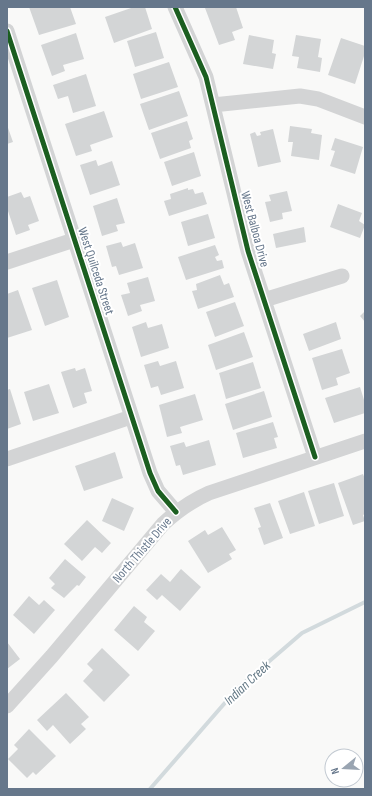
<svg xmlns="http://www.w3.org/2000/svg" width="372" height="796" viewBox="0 0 372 796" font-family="'Sofia Sans Condensed',sans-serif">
  <rect width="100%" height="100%" fill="#f9f9f8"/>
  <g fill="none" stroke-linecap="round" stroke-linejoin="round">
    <path stroke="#d2dadd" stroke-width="4" d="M150,789L237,689L302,633L365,602"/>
  </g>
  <path fill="#d3d5d6" d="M29,7H70L76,24L39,35Z
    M134,7H145L152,29L114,43L105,17Z
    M207,7H236L243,28L232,32L235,40L219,45L205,8Z
    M156,32L164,58L135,67L127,41Z
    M76,33L84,59L63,65L65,71L52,76L41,45Z
    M249,35L274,40L272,53L276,54L273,69L243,64Z
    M296,35L321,39L318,57L322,58L320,72L297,68L299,57L292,56Z
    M341,38L365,46V53L355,84L328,75Z
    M169,62L178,87L141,99L133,74Z
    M86,74L96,106L73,113L68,96L58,99L53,85Z
    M179,91L188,116L149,130L140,104Z
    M104,111L113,137L90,145L92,151L76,156L65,124Z
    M187,121L193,139L189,141L191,148L160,159L151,133Z
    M7,125L13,142L7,144Z
    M290,126L312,129L311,133L322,135L319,160L291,156L293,142H288Z
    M273,129L281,162L258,167L250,134L255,132L257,136L261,135L260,132Z
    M335,138L363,147L355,174L330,166L335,151L331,150Z
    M194,152L201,176L172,186L164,162Z
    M96,160L98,166L112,161L120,185L90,195L80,165Z
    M188,188V190L193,189L195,194L203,192L207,204L169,216L164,201L171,199L170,194Z
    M287,191L292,211L282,213L283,219L270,222L265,202L271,201L269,195Z
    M21,192L24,198L30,196L39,221L28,225L30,230L16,235L7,208V197Z
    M117,198L125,223L116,225L118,231L102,236L93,206Z
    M338,204L362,213L359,221L365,225L360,238L330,227Z
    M208,214L215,238L188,246L181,222Z
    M304,227L306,242L276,248L273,234Z
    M121,242L123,247L135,243L143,268L119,275L116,266L112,267L106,246Z
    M215,245L219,255L215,257L217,261L222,260L224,268L186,280L178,257Z
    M220,275L224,285L229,283L234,297L198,309L192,291L197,290L196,284Z
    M148,277L155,301L140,305L142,311L128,316L121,295L130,293L127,283Z
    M57,280L69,317L45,326L32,288Z
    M18,290L32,330L7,338V294Z
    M235,302L244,326L215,337L206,312Z
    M365,311V322L360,316Z
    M146,322L148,328L162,324L169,348L141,357L132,327Z
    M336,322L341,339L309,351L303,334Z
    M244,332L253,357L216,370L208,345Z
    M342,349L350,373L336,378L338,385L322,390L312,358Z
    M158,361L160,366L176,361L184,388L161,395L158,386L151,388L144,365Z
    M253,362L261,388L226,399L219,373Z
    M75,368L76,371L85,368L92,391L84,393L87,403L73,408L61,372Z
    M49,384L59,413L33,421L24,392Z
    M360,387L365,403V413L334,423L325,398Z
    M10,389L21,424L7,429V390Z
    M264,391L272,417L233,430L225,404Z
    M195,394L203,420L180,427L182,433L167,437L159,405Z
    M273,422L278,437L274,438L277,448L243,458L236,433Z
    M209,440L216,465L183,475L180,465L176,466L170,446L184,442L186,447Z
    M115,452L123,478L84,491L75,466Z
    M363,474L365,479V514L363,515L365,521L353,525L338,483Z
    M334,483L344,516L319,524L308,491Z
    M304,492L315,526L290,534L278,501Z
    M112,498L134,508L124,531L102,521Z
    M270,503L283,538L264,545L258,528L261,527L254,508Z
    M87,520L111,543L102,553L95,547L82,561L64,544Z
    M222,527L236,550L229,554L232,559L208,573L188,541L205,530L208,535Z
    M65,559L86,577L79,586L77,585L64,598L51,588L55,584L49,578Z
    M181,569L201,587L180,611L162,595L157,600L146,590L161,574L170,582Z
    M29,596L39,605L44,600L55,610L34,634L13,615Z
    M134,606L147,617L144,622L155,631L138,651L114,630Z
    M7,642L20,659L7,669Z
    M102,648L130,675L104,702L83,681L93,670L87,664Z
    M66,693L89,717L81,724L86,729L70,744L53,725L47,731L37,720Z
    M29,729L56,756L36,775L33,772L27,778L8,759L18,749L14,745Z"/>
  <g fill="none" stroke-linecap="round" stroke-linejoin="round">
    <path stroke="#d3d4d5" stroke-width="15" d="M175,7L206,77L248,251L315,457
      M7,31L150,473L158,491L176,512
      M213,105L300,96L318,99L365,117
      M7,262L74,240
      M264,300L342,276
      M7,459L131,417
      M7,706L52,656L163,524C177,511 191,501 209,493L365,441"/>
    <g stroke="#fff" stroke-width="8">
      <path id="cycleway" d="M175,7L206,77L248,251L315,457
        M7,31L150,473L158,491L176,512"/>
    </g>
    <use href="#cycleway" stroke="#1b5e20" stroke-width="5"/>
  </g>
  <g text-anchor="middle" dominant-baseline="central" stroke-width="4" stroke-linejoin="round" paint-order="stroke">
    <g font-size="13" fill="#66778b" stroke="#fff">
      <text transform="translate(255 229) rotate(75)">West Balboa Drive</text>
      <text transform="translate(96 271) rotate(72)">West Quilceda Street</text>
      <text transform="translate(142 550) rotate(-49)">North Thistle Drive</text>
    </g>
    <g font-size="14" font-style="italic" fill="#637885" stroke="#fff">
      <text transform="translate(247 683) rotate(-43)">Indian Creek</text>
    </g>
  </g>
  <rect width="372" height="796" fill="none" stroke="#66778b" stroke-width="16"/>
  <g transform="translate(344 768) rotate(252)"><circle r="19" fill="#ffffff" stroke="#c2c9d1"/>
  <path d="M0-3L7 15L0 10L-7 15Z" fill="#99a4b1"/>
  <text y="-6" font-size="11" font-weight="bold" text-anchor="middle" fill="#66778b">N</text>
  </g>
</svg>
